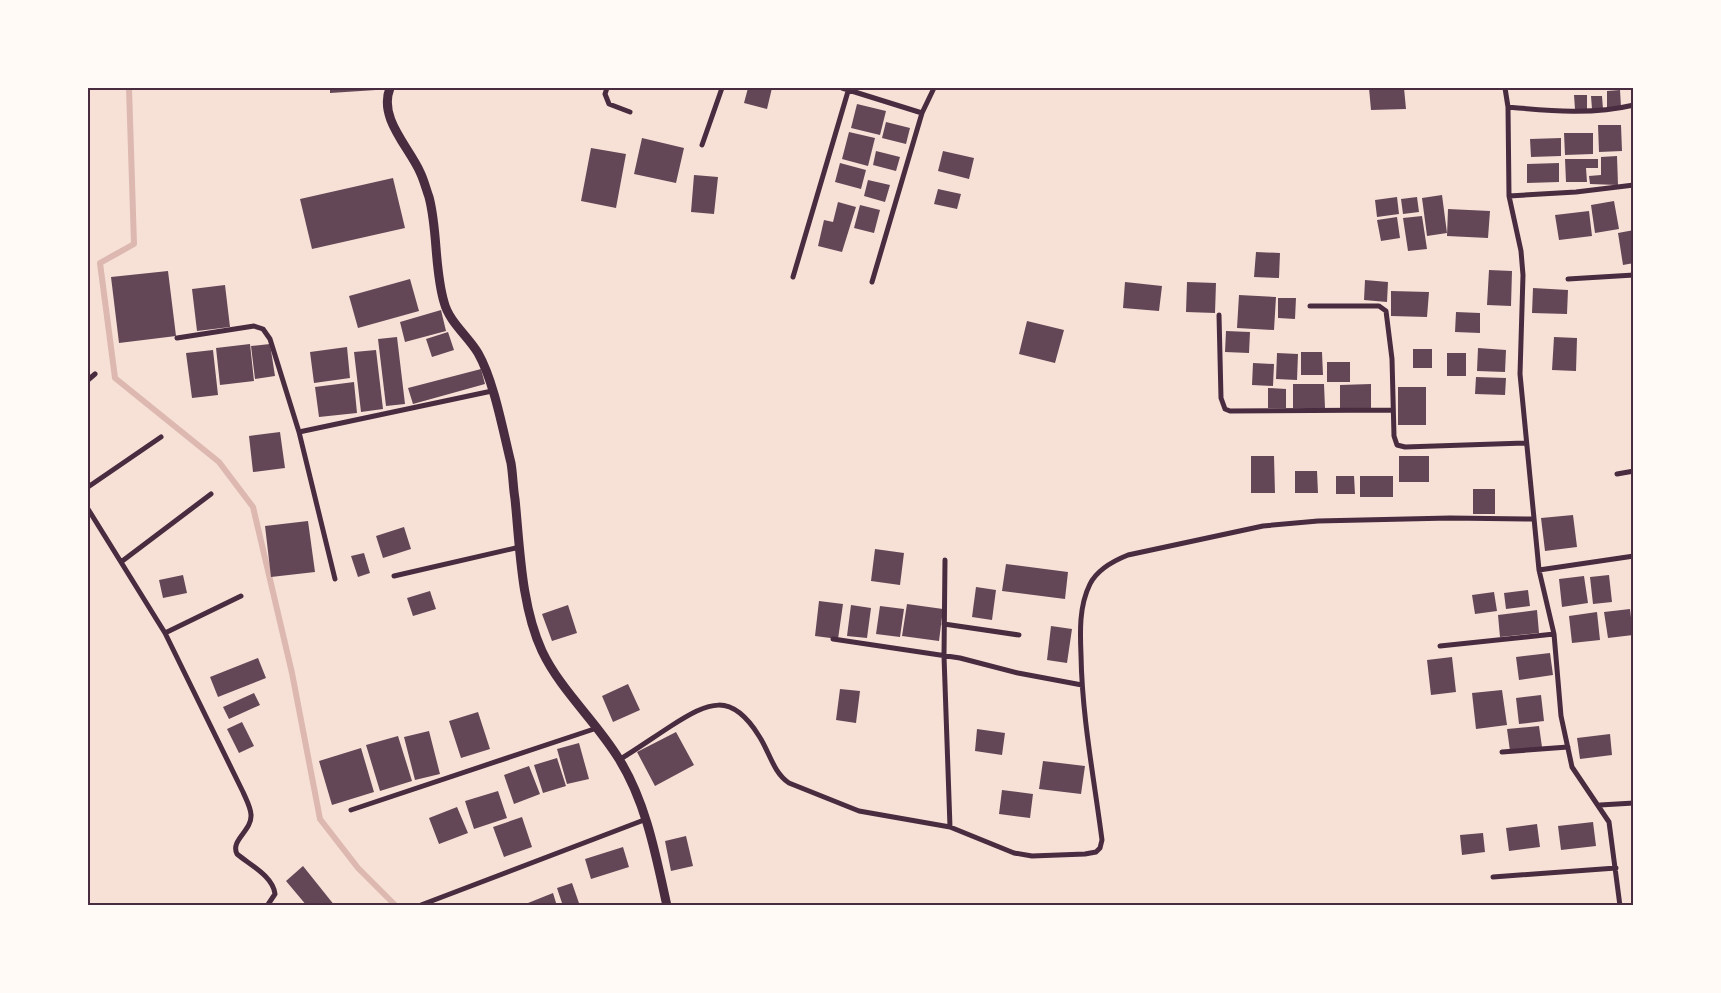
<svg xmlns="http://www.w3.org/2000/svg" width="1721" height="993" viewBox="0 0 1721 993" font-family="Jost,sans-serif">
  <rect width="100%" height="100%" fill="#f7e1d7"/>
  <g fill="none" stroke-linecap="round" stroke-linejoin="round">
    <path stroke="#dcb8b0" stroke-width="6" d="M129,88L134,244L100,263L115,378L219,462L253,507L292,673L320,819L358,868L396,906"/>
  </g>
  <path fill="#644757" d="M330,88H375L376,90L330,93Z
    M748,88H772L767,109L744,103Z
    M1369,88H1404L1406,109L1371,110Z
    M1620,90L1621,107H1607V91Z
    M1574,95H1587V109H1575Z
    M1591,96H1602L1603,109H1592Z
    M857,104L886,111L880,135L851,128Z
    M886,122L910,128L906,144L882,138Z
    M1598,125H1621L1622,151L1599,152Z
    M849,132L875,138L868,166L842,159Z
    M1564,133H1593V154L1565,155Z
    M642,138L684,148L676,183L634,174Z
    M1561,138V156L1531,157L1530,139Z
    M591,148L626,154L616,208L581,201Z
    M876,151L900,157L896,171L873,165Z
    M943,151L974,158L969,179L938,171Z
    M1617,156L1618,185L1590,184L1589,176L1601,175V157Z
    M1565,159H1598V168H1586L1587,182H1566Z
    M840,163L866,170L861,189L835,182Z
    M1559,163V182L1527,183V164Z
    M694,175L718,177L714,214L691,212Z
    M393,178L405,228L312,249L300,199Z
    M868,180L890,185L885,202L864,196Z
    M938,189L961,194L957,209L934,204Z
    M1442,195L1447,233L1427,236L1422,198Z
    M1397,197L1399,214L1377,217L1375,200Z
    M1417,197L1419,212L1403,214L1401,199Z
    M1614,201L1619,229L1595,233L1591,205Z
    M838,202L856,207L842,252L818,246L824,220L833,222Z
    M860,205L880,210L874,233L854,228Z
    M1448,209L1490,211L1488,238L1447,236Z
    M1589,211L1592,236L1559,240L1555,215Z
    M1422,216L1427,249L1408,251L1403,218Z
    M1397,217L1400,238L1381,241L1377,220Z
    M1634,230V263L1623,265L1618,233Z
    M1256,252L1280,253L1279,278L1254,277Z
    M1489,270L1512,271L1511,306L1487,305Z
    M168,271L176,336L119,343L111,277Z
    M410,279L419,311L358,328L349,296Z
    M1365,280L1388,282L1387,302L1364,300Z
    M1125,282L1162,286L1159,311L1123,308Z
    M1187,282L1216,283L1215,313L1186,312Z
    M225,285L230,327L197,331L192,289Z
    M1533,288L1568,290L1567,314L1532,313Z
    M1391,291L1429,292L1427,317L1391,316Z
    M1239,295L1276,297L1274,330L1237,328Z
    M1278,298H1296L1295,319L1278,318Z
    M441,310L446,331L405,342L400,322Z
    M1456,312L1480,313V333L1455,332Z
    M1027,321L1064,330L1055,363L1019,354Z
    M1226,331L1250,332L1249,353L1225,352Z
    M448,332L454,350L432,357L426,339Z
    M397,337L405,404L386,406L378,339Z
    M1554,337L1577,338L1576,371L1552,370Z
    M250,344L254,381L220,385L216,348Z
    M270,344L275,376L255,379L251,346Z
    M347,347L350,378L314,383L310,352Z
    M1478,348L1506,350L1505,372L1477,371Z
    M1413,349H1432V368H1413Z
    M213,350L218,395L192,398L186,353Z
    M376,350L383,409L361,412L354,352Z
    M1301,352H1322L1323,375H1301Z
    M1277,353L1298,354L1297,380L1276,379Z
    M1447,353H1466V376H1447Z
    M1327,362H1350V382H1327Z
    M1253,363L1274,364L1273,386L1252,385Z
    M481,369L485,384L413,404L408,388Z
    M1476,377L1506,378L1505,395L1475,394Z
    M354,382L357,413L319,417L315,387Z
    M1293,384H1324L1325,408H1293Z
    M1371,384V408H1340V385Z
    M1398,387H1426V425H1398Z
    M1268,388L1286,389V408H1268Z
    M280,432L285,468L253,472L249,436Z
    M1251,456H1274L1275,493H1251Z
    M1399,456H1429V482H1399Z
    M1295,471H1317L1318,493H1295Z
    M1336,476H1354L1355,494H1336Z
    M1360,476H1393V497H1360Z
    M1473,489H1495V514H1473Z
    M1573,515L1577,547L1545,551L1541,518Z
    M308,521L315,572L271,577L265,526Z
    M404,527L411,549L383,558L376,536Z
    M875,549L904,553L900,585L871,581Z
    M364,553L370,573L358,577L351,556Z
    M1006,564L1068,572L1065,599L1002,591Z
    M183,575L187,593L163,598L159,580Z
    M1609,575L1612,602L1593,604L1590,577Z
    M1584,576L1588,603L1562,607L1559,579Z
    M976,587L996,590L992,620L972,617Z
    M1528,590L1530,606L1506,609L1504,593Z
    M430,591L436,609L413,616L407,598Z
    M1494,592L1497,611L1475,614L1472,595Z
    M819,601L843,604L838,639L815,636Z
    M907,604L943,609L939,641L902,636Z
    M568,605L577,633L552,641L542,614Z
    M851,605L871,608L867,638L847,636Z
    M880,606L904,609L900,637L876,634Z
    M1630,609L1633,635L1608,638L1604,612Z
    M1537,610L1539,633L1500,637L1498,615Z
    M1597,612L1600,640L1572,643L1569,616Z
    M1051,626L1072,629L1067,663L1047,660Z
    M1550,653L1553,675L1519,680L1516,657Z
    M1452,657L1456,692L1431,695L1427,660Z
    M258,658L266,678L218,697L210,677Z
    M628,684L640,710L613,722L602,696Z
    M840,689L860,691L856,723L836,720Z
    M1502,690L1507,725L1476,729L1472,693Z
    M254,693L260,705L229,719L223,707Z
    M1541,695L1544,721L1519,724L1516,698Z
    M478,712L490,749L461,758L449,721Z
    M242,722L254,746L239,753L227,729Z
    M1539,726L1542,747L1510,751L1507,729Z
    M977,729L1005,733L1002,755L975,751Z
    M429,731L440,774L415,780L404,737Z
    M676,732L694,765L655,786L637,752Z
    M1610,734L1612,755L1580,759L1577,738Z
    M398,736L412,781L380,791L366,745Z
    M579,743L589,779L567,784L557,749Z
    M361,748L374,792L332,805L319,761Z
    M557,758L566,786L543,793L534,765Z
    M1043,761L1085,766L1081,794L1039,789Z
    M529,766L540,794L514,804L504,775Z
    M1002,790L1033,794L1030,818L999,814Z
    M498,791L507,818L474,829L465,801Z
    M457,807L468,833L439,844L429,818Z
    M522,817L532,847L504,857L493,827Z
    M1593,822L1596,846L1561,850L1558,826Z
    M1537,824L1540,847L1509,851L1506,828Z
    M1483,833L1485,852L1462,855L1460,835Z
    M686,836L693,866L671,871L665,841Z
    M623,847L629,867L591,879L585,859Z
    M303,866L335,906H307L286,881Z
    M572,883L580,906H563L557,888Z
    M553,893L557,906H529L528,903Z"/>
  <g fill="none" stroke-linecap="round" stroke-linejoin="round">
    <path stroke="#4a2c40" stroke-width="5" d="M607,88L605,94L609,104L630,112
      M842,88L922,113
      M1505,88L1508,107L1509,196L1521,251L1523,275L1520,374L1539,570L1554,634L1561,716L1572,767L1609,822L1620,906
      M1508,107C1551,111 1592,115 1634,105
      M702,145L722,88
      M1509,196L1576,192L1634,185
      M793,277L849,88
      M1568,279L1634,275
      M872,282L922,113L934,88
      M1310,306H1379L1386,311L1392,359L1394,436L1397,445L1405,447L1525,443
      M1219,315L1221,398L1225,409L1230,411L1393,410
      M177,338L254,326L263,329L270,339L299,432L335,579
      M88,380L95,374
      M299,432L492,391
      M1617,474L1634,471
      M88,487L161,437
      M88,509L165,633L243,792C246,799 251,808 251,815C252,831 230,840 237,854C250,865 273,876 275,894L267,906
      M945,560L944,656L950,827
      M121,562L211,494
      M1539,570L1634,556
      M394,576L520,547
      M944,624L1019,635
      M165,633L241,596
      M833,639L960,658L1018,673L1082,685
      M1440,646L1554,634
      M1502,752L1568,747
      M619,760C637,749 654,737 671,726C709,702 731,691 759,736C770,753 773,772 789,783L859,811L950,827L1014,853L1032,856L1085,854L1096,852L1100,848L1102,840C1094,778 1082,717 1081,655C1080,632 1079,606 1090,584C1097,570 1113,561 1128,555L1263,526L1318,521L1450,518L1532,519
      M1600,805L1634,803
      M351,810L597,728
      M1493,877L1616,868
      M421,905L644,820"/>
    <path stroke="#4a2c40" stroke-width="9" d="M390,88C378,118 409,147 420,172C424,180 426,189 429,197C438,231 434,268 444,302C449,322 468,336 478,353C494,381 503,431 511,463C513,475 513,487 515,499C520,548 521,605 542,651C561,691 596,721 619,759C646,802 656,856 667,906"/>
  </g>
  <rect width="1721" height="993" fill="none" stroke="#fffaf5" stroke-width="178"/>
  <rect x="89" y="89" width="1543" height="815" fill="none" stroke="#4a2c40" stroke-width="2"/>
</svg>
